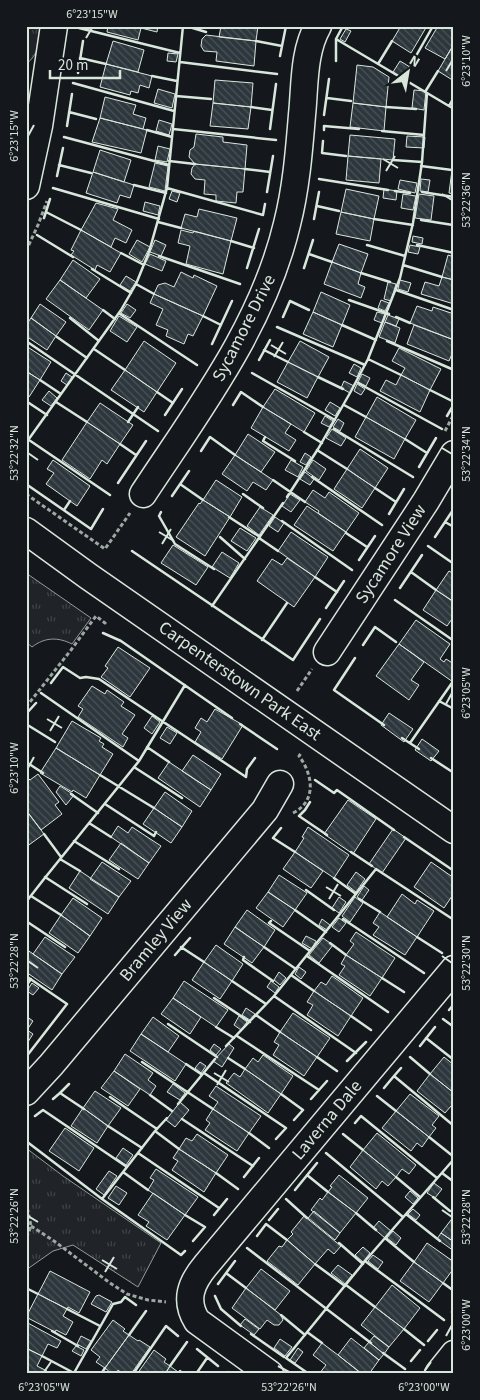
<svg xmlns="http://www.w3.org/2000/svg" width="480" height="1400" viewBox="0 0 480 1400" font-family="'Source Sans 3',sans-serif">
  <defs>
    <pattern id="grass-tufts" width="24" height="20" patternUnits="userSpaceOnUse" patternTransform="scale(1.25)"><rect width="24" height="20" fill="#202428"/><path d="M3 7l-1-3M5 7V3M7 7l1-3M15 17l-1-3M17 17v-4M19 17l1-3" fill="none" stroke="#404447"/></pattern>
    <pattern id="building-back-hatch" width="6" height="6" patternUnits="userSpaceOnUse" patternTransform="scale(1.25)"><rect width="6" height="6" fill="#2c363c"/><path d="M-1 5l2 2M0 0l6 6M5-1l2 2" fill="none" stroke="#4a5358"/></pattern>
  </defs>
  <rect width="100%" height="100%" fill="#14181c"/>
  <path fill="url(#grass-tufts)" stroke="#939e99" d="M26,26H42C40,40 39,55 26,64Z
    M26,573L91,618L72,644C58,637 45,637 32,647L26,642Z
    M26,1148L63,1176L161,1243L138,1287L73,1245L53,1251L26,1270Z"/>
  <path fill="url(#building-back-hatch)" stroke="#d8e6dc" d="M108,26H158L157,32L141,28L138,40L107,32Z
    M221,26H258L256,41L219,37Z
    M401,26H427L411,53L392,41Z
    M438,26H450L454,29V44L445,59L425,48Z
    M346,29L351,31L345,42L340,39Z
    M206,35L256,41L254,66L216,61L217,52L204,51L201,46L202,39Z
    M113,41L144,50L138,72L106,64Z
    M454,44V81L438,71Z
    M168,53L178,54L176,62L167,61Z
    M400,61L410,67L402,78L393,72Z
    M106,64L152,76L149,88L140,85L138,93L131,91L130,95L100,87Z
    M357,65L373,67L389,77L386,107L353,103Z
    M215,80L253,83L251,107L213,103Z
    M158,89L175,94L172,108L154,103Z
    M414,90L426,91L424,110L412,108Z
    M105,97L136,105L133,114L146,118L143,129L100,118Z
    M213,103L251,107L248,129L210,126Z
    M353,103L386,107L384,131L350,127Z
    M100,118L147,130L141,153L92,142Z
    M159,120L172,124L169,135L156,131Z
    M196,134L223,137V142L247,145L245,169L195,164L189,157L190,150L194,147Z
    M350,135L395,139L393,160L348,156Z
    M407,136L425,137L424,148L406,147Z
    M158,146L170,149L167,162L155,160Z
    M100,150L131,160L124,182L93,172Z
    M348,156L381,159L379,183L346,180Z
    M155,163L168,166L165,191L149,187Z
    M195,164L245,169L243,192H237L236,203L216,201V195L204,194L205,180L195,179L191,174L192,168Z
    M452,170H454V194L449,193Z
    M93,172L134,185L130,198L120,195L117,203L86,193Z
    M421,179L430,180L428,192L420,191Z
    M400,180L417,183L415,193L398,189Z
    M346,189L379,196L374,219L341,212Z
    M384,189L397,191L396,200L383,198Z
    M172,191L180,193L177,202L169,199Z
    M403,194L416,196L413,210L401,208Z
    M419,194L434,196L431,220L415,218Z
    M145,202L160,206L158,215L143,211Z
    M96,203L118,209L113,220L132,230L126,243L115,238L111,247L81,230Z
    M199,209L237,218L231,241L181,228L185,214L197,217Z
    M341,212L374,219L370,241L336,234Z
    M81,230L121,253L110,272L97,265L95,270L71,255L74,251L71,250Z
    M181,230L193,233L194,231L231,241L223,274L186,264L190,246L178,243Z
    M413,236L423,238L422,244L412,242Z
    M137,240L150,247L142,262L129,254Z
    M155,240L166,245L161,256L150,252Z
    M339,244L368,254L361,273L332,262Z
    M410,245L420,247L418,254L408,252Z
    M150,254L166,261L162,271L145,264Z
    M448,255L454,257V280L442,277Z
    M73,260L100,279L86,298L60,280Z
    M332,262L361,273L358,284L365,287L361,298L324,284Z
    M181,272L193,278L194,275L217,286L203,316L154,294L158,285L165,283L174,287Z
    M126,276L136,282L130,291L120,285Z
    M442,277L454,280V304L421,294L425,282L439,286Z
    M60,280L103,310L89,330L46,299Z
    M400,280L411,283L408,292L398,289Z
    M388,282L396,284L391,301L384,299Z
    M321,292L350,305L342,325L313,312Z
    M154,294L203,316L193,336L188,334L184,344L166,336L168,330L156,325L163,309L150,303Z
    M381,300L389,303L385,311L378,308Z
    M40,304L66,322L56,336L31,318Z
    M127,304L136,310L130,318L121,313Z
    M417,306L432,311L433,307L454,314V340L410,323Z
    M313,312L342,325L333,347L303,334Z
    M377,312L385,314L382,323L374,320Z
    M388,315L399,319L396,326L385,322Z
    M119,316L137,327L127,342L110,331Z
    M31,318L56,336L47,350L26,336V325Z
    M385,322L400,328L395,343L379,337Z
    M414,325L454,340V349L449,361L407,344Z
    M144,341L176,363L157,392L125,370Z
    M300,341L329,357L318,377L288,362Z
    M26,346L51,362L40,380L26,371Z
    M399,348L441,369L430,390L401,375L405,368L392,361Z
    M288,362L318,377L307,398L277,382Z
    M354,364L361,368L357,377L349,373Z
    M125,370L157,392L144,412L111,390Z
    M26,371L40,380L29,397L26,395Z
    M66,373L72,377L67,385L61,381Z
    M362,374L370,378L366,386L358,382Z
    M401,375L430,390L420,412L380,391L386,380L396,385Z
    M344,381L354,386L350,393L341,388Z
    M357,384L365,389L361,395L354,391Z
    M275,389L315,413L304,432L263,407Z
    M49,391L57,398L51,406L42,400Z
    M377,397L416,420L405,439L366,417Z
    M330,402L340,408L335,416L325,410Z
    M100,403L133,425L120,444L87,422Z
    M263,407L291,424L285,433L296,440L289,451L251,428Z
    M325,416L333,421L329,427L321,423Z
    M366,417L405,439L394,459L355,437Z
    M338,419L344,423L340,431L333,427Z
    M87,422L120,444L107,464L102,460L90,479L62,460Z
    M332,429L346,438L341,446L326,438Z
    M248,434L275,452L261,472L235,455Z
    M360,449L388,468L375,488L347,469Z
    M305,453L311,457L306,465L300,462Z
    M235,455L273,480L266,490L253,482L247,491L222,474Z
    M53,460L90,486L77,506L46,484L54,473L47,469Z
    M291,460L303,467L298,477L285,470Z
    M313,460L326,469L319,480L306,471Z
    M347,469L375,488L362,508L334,489Z
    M305,472L314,479L310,485L300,479Z
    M216,480L242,497L230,517L203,500Z
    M313,490L325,498L329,492L359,513L346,532L318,513L319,511L305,502Z
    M290,494L300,500L291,512L282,506Z
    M203,500L230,517L205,556L176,537L199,503L200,504Z
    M307,506L346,532L333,551L294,525Z
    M260,507L273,515L259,535L247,526Z
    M275,517L284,523L278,532L269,526Z
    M240,528L256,538L247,551L231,541Z
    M291,532L328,557L315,577L278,551Z
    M173,545L208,567L196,585L161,563Z
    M222,552L239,563L230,578L212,567Z
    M287,558L315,577L294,607L257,581L272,559L282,565Z
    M449,571L454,574V602L436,590Z
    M436,590L454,602V616L447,626L423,610Z
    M416,620L450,644L440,659L444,662L446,659L454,664L453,682L399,644Z
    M399,644L424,662L411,680L419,685L409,700L376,676Z
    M118,647L150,668L130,697L101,677L108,668L105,666Z
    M92,686L105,694L107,690L124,702L121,706L135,715L122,734L128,738L123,747L78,717L83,709L78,706Z
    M215,709L243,725L222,759L195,742L201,732L195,728L201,718L207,722Z
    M389,713L413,729L404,742L381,725Z
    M152,716L160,722L152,734L144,728Z
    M72,721L101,738L99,741L104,744L102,747L113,754L100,775L56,748Z
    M167,727L177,733L170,744L160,738Z
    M422,739L439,751L431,761L415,750Z
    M56,748L100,775L86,798L73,790L72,792L40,773Z
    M193,755L221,774L211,790L182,771Z
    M169,762L211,790L200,807L158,778Z
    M38,774L59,802L55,805L62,814L41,830L26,810V780L28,778L30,780Z
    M60,786L74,795L66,805L56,792Z
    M165,792L192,811L182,827L154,808Z
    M348,800L376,819L353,854L324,834Z
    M154,808L182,827L171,843L143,824Z
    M26,810L44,834L26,847Z
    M118,826L128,833L132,827L161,846L149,863L111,837Z
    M308,827L349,855L334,878L295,852L304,838L302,837Z
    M393,829L406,838L382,873L369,864Z
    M121,843L149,863L138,879L109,860Z
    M295,852L323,871L311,888L283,869Z
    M102,862L131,881L119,897L90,879Z
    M431,862L454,878V893L444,908L414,887Z
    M80,871L119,897L108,914L69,888Z
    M356,872L365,879L356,892L347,885Z
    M279,875L307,893L295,910L268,892Z
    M364,886L369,890L362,900L357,897Z
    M268,892L295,910L283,927L256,908Z
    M402,894L415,904L417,900L434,911L417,937L387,917Z
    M339,897L346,902L339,913L332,908Z
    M355,897L363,903L350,922L342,916Z
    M73,898L102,918L90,936L61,915Z
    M247,910L275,930L264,947L235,927Z
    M380,912L417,937L405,955L373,935L379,927L373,923Z
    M61,915L90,936L78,953L49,933Z
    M339,918L346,923L339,932L332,927Z
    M322,919L330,925L327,930L319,925Z
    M235,927L264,947L252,963L224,944Z
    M356,932L395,958L382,978L346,955L354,944L350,941Z
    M306,936L316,941L312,949L302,943Z
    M45,937L75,957L62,974L33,954Z
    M323,938L333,945L319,963L309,955Z
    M216,945L243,964L232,981L204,962Z
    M26,949L62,974L52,990L26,972Z
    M346,955L382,978L370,996L339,975L345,966L341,964Z
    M204,962L232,981L220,999L192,980Z
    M299,967L306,972L301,979L295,974Z
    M279,972L286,978L280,985L274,980Z
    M332,976L363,998L351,1016L314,991L321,982L326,985Z
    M184,981L228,1010L216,1027L173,998Z
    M271,981L279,987L275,993L267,987Z
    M32,983L39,988L33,995L27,991Z
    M314,991L351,1016L338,1036L307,1015L313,1005L307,1002Z
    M173,998L201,1017L190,1034L161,1014Z
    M246,1008L255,1014L250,1020L242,1015Z
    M293,1013L330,1038L317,1057L280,1032Z
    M26,1016L33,1021L27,1030L33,1034L26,1045Z
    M239,1016L247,1022L241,1030L234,1025Z
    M153,1017L179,1036L168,1052L141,1034Z
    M280,1032L317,1057L304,1076L273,1055L279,1045L274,1042Z
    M141,1034L186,1064L175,1081L130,1051Z
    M214,1044L221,1049L216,1055L210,1050Z
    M229,1044L234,1048L222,1067L213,1061Z
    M125,1054L153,1073L148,1080L156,1086L150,1095L114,1071Z
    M263,1055L293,1076L281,1094L245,1069L253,1058L258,1062Z
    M444,1057L454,1065V1093L430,1074Z
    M200,1062L206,1066L201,1073L195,1068Z
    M245,1069L281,1094L268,1113L226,1083L234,1073L240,1077Z
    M114,1071L140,1089L128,1106L101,1088Z
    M430,1074L454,1093V1108L451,1106L445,1113L417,1091Z
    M173,1084L185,1093L180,1100L167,1092Z
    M216,1086L261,1116L249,1133L213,1109L218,1102L209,1096Z
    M95,1091L121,1108L108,1126L83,1108Z
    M410,1094L439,1116L432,1125L436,1128L429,1137L396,1111Z
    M180,1102L189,1110L175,1127L166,1120Z
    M83,1108L108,1126L97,1143L71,1126Z
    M213,1109L249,1133L237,1151L205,1130L210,1123L206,1120Z
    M396,1111L429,1137L422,1147L417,1143L411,1151L382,1128Z
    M65,1128L94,1148L79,1171L49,1151Z
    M377,1133L416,1165L409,1174L402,1169L396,1177L363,1150Z
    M197,1134L228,1155L216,1173L179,1149L186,1138L192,1141Z
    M123,1148L133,1155L126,1165L116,1158Z
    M179,1149L216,1173L204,1192L172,1170L178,1161L173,1158Z
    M363,1150L396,1177L388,1186L382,1181L376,1189L350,1167Z
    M156,1169L198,1197L185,1215L148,1190L154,1180L150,1178Z
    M109,1171L117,1176L104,1195L96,1189Z
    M339,1175L368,1198L356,1213L328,1192L332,1187L330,1186Z
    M434,1183L442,1189L435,1198L427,1193Z
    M116,1186L127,1193L119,1205L108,1198Z
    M410,1191L418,1198L413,1204L405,1197Z
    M328,1192L356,1213L340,1233L311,1210L320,1198L322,1200Z
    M153,1193L185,1215L167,1240L146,1226L149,1222L138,1215Z
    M413,1209L420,1215L416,1220L408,1214Z
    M314,1211L340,1233L335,1240L308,1218Z
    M304,1216L341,1246L334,1254L328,1249L315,1264L287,1240L293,1234L291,1232Z
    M454,1216V1242L441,1233Z
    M379,1221L391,1231L385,1238L373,1228Z
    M393,1231L401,1238L396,1245L387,1238Z
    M441,1233L454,1242V1251L437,1239Z
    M287,1240L315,1264L298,1285L267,1261L279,1246L282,1247Z
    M427,1243L454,1262V1268L443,1283L414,1262Z
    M363,1247L370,1253L363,1262L355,1255Z
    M373,1255L383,1262L378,1269L368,1261Z
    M414,1262L443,1283L429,1302L400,1281Z
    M338,1265L352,1275L345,1284L331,1273Z
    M261,1269L290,1291L275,1310L246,1288Z
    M50,1271L90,1292L79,1313L68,1307L67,1309L38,1294Z
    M392,1285L420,1308L404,1329L375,1307Z
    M246,1288L281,1315L283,1320L279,1325H274L267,1320L260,1329L232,1308Z
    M38,1294L67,1309L63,1316L73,1322L66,1335L56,1330L55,1332L26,1317Z
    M99,1295L112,1302L106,1312L91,1304L96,1296Z
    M375,1307L404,1329L389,1347L361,1325Z
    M245,1319L259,1329L254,1335L240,1325Z
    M113,1320L125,1329L123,1331L129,1335L105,1368L96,1362L100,1357L91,1350Z
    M26,1322L61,1341L57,1348L48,1344L42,1356L26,1348Z
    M129,1335L138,1341L139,1340L150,1347L131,1374H123L118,1370L116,1374H112L105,1368Z
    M81,1336L91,1341L86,1349L77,1344Z
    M374,1336L389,1347L384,1354L369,1342Z
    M351,1338L379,1360L369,1374H362L338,1355Z
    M280,1339L292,1347L285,1356L274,1348Z
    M369,1342L384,1354L379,1360L364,1348Z
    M322,1343L338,1355L362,1374H319L326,1365L313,1355Z
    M76,1346L84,1350L81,1356L72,1351Z
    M26,1348L42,1356L37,1366L47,1371L45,1374H26Z
    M298,1348L303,1352L295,1363L290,1360Z
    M154,1350L166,1359L164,1362L170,1366L165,1374H137Z
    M170,1366L178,1372L180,1370L185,1374H165Z"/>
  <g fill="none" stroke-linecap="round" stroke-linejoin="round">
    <g stroke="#d8e6dc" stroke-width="29">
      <path id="minor" d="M26,186L39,126L54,26
        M143,494C199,409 263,325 287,224C296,189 299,152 302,115C305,87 303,52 318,26
        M26,531L88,576L454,830
        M327,652L426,501L454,454
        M26,1092L51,1065L265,810L280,784
        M270,1374L197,1321C184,1300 191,1283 206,1265L454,969
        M438,1374L454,1354"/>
    </g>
    <path stroke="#9da8a2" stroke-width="3" stroke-dasharray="4 2.5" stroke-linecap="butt" d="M26,251L38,225L47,201
      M445,431L454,414
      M26,494L105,549L130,513
      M297,691L312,669
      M26,707L71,650L96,616L105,623L107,620
      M293,813C317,801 313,775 299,756L301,753
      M26,1202L31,1226L26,1239
      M31,1226L54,1241L110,1283L127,1294L148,1300L166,1302"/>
    <use href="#minor" stroke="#14181c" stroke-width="26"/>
    <path stroke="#d8e6dc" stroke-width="2.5" d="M80,26L79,28L180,53
      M186,26L206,32
      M343,26L336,39L454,109
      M256,41L282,46
      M280,56L286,26
      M80,58L106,64
      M336,61V39
      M180,62L277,74
      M378,64L392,41
      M408,70L433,26
      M78,73L83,41
      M152,76L177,81
      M73,83L174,111
      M425,92L438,71
      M176,96L211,99
      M327,98L351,101
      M449,106L454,97
      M251,107L272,110
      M386,107L416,109
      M69,112L96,119
      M324,115L329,79
      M67,126L72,94
      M173,129L276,140
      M270,129L276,84
      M147,130L172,137
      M324,130V126L359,129
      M382,131L424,135
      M64,137L169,165
      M323,141L322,153L346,156
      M393,160L422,162
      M169,161L195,164
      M59,165L91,173
      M421,166L452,170
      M245,169L270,172
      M57,176L63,148
      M319,179L388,190
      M134,185L166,193
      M53,188L159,219
      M167,188L263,215L265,204
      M395,191L410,193
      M267,192L273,156
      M422,192L454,197
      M317,206L339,211
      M46,212L81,230
      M44,218L50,199
      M314,219L319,192
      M374,219L413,225
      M421,220L453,225
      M158,222L181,228
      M37,235L73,257
      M231,241L254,248
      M367,245L405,256
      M417,245L454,253
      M121,253L144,265
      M309,254L332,262
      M159,256L240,284
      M403,265L442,277
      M247,268L259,229
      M304,268L313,240
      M92,269L131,293
      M361,273L390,282
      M136,284L154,294
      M396,290L454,310
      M349,300L389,314
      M103,310L115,319
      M120,314L197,365
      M203,316L221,325
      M283,317L290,301L309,310
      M396,317L410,323
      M70,318L99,341
      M342,325L376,340
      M277,327L365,365
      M57,337L87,358
      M26,341L158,431
      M387,341L454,370
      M212,344L232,301
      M94,349L125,370
      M264,350L288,362
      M368,359L401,375
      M259,360L270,340
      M252,373L335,420
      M318,377L343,389
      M40,380L61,394
      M358,383L442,429
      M430,390L454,402
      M157,392L173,403
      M26,401L47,415
      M56,402L87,422
      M233,405L241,392L263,407
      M344,405L366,417
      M165,415L182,389
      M447,416L454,404
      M128,422L138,407
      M334,429L413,477
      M304,432L322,443
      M265,437L263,441L295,461
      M405,439L427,453
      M29,440L110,495
      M26,443L121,310L136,284L149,252L167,188L183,26
      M120,444L136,455
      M317,450L347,469
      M201,451L210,437L235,455
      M419,467L436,438
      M312,477L382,525
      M273,480L305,502
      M118,483L146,441
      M26,484L91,529L103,509
      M180,484L203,500
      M375,488L396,502
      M243,494L263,508
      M172,496L189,471
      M287,497L318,449L350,393L368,359L400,278L413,223L422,162L427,93
      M64,510L70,501
      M161,512L159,516L175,544L214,569
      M389,514L404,489
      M229,517L260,537
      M282,521L352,570
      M445,522L454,527
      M346,533L367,547
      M220,537L245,559
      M435,537L453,510
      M259,538L278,551
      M428,546L454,564
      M132,551L293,660L320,619
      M359,560L375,536
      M411,572L436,590
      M315,577L337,592
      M400,588L422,555
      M395,600L454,641
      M212,606L283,503
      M326,608L344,581
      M103,633L121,641L232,718
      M262,640L287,603
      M363,645L375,627L396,642
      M355,658L334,690L384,725
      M51,683L63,667L80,678L86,677L99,679L246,777L247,769L255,758
      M41,693L139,761
      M439,701L454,709
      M26,714L36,703
      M26,724L55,742
      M240,724L277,749
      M402,738L419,749
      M410,743L454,680
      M147,747L169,762
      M431,758L454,773
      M26,762L43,773
      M134,767L182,798
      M100,775L154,808
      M315,780L334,793L337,790L394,830
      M71,794L98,813
      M310,802L305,810L299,816L327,835
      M105,804L154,836L156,832
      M89,823L111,837
      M281,828L273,838L295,852
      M44,834L61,857
      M404,837L454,871
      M74,841L119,869
      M351,852L372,866
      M60,859L80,871
      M45,877L87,904
      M334,878L356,894
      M306,890L334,910
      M31,896L61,915
      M359,899L380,912
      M26,902L44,879L139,761L185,685
      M295,910L326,932
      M343,919L424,973
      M26,921L65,947
      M271,921L269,923L310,951
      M417,937L442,953
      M330,943L346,955
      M181,947L204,962
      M264,947L296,969
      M175,955L190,938
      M307,956L388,1012
      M244,957L243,960L273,981
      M291,975L314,991
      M26,976L67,1004L26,1057
      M382,978L404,992
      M232,981L266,1004
      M26,986L31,979
      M214,998L250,1022
      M449,1010L454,1004
      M256,1015L280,1032
      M351,1016L371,1030
      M443,1019L454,1027
      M168,1024L217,1057
      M216,1027L234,1038
      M237,1036L319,1090
      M426,1038L454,1060
      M226,1046L274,996
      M420,1046L435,1027
      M356,1053L274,996L376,869L454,920
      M317,1057L337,1071
      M410,1057L430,1074
      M228,1058L245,1069
      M347,1061L366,1042
      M142,1062L213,1109
      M186,1064L201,1074
      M204,1073L286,1128L276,1139
      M394,1076L401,1068
      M384,1088L394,1076L454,1126
      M60,1093L69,1084
      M281,1094L303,1110L294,1120
      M150,1095L172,1111
      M377,1096L396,1111
      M110,1097L157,1129
      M53,1099L60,1093L84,1109
      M311,1099L327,1081
      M178,1104L215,1059
      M35,1116L43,1110L127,1167
      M167,1118L155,1131L102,1199L181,1255L185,1251
      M182,1119L253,1166
      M355,1123L361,1116L437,1178
      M108,1126L142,1148
      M155,1131L179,1149
      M249,1133L269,1148
      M343,1134L363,1150
      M429,1137L454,1157
      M26,1141L102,1199
      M138,1153L219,1208
      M326,1153L403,1217
      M123,1172L148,1190
      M216,1173L238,1189
      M442,1173L454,1182
      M307,1175L328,1192
      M244,1177L259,1158
      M396,1177L420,1197
      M295,1190L317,1163
      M433,1197L450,1211
      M286,1199L307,1218
      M356,1213L376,1230
      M406,1214L440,1241
      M185,1215L205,1227L193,1241
      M214,1215L227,1199
      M269,1220L278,1209
      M257,1236L266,1224L287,1240
      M385,1238L414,1262
      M339,1243L363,1264
      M247,1248L371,1343
      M365,1261L444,1320
      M315,1264L345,1286
      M226,1273L246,1288
      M443,1283L454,1291
      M218,1284L235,1261
      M346,1285L375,1307
      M26,1288L38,1294
      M215,1296L221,1309L241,1326
      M67,1309L100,1326
      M452,1312L454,1309
      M281,1315L305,1335
      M404,1329L424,1345
      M52,1331L78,1346
      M307,1332L322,1343
      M251,1334L284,1357
      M129,1335L146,1311
      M428,1341L437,1330
      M197,1349L218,1366
      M383,1353L405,1369
      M42,1356L74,1373L113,1304L121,1302L125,1297L136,1305
      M411,1361L420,1350
      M170,1366L187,1342
      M101,1374L105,1368
      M133,1374L166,1326L178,1336
      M196,1374L207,1358
      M227,1374L228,1372
      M309,1374L286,1358L365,1261L454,1159"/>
  </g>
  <path fill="none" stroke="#d8e6dc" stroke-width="2" d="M86,38L92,28M446,71L452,61M28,136L34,125M383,159L398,168M386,171L395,156M442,194L452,200M271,345L286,354M274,357L283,342M442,448L452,454M28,453L38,460M159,532L174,541M162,544L171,529M446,704L452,693M47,719L62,728M50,731L59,716M28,768L34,757M326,887L341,896M329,899L338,884M442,956L452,963M28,961L38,968M214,1073L229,1082M217,1085L226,1070M442,1210L452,1217M28,1216L38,1222M102,1260L117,1269M105,1272L114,1257M446,1336L452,1325M278,1366L289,1372M44,1372L51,1362M424,1372L431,1362"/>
  <g text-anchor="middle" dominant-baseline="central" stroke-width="4" stroke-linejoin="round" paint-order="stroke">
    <g font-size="18" fill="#d8e6dc" stroke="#14181c">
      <text transform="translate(244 328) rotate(-63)">Sycamore Drive</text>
      <text transform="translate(391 554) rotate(-57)">Sycamore View</text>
      <text transform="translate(240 681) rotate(35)">Carpenterstown Park East</text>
      <text transform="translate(156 940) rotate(-50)">Bramley View</text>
      <text transform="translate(327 1120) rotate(-50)">Laverna Dale</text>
    </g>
  </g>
  <rect width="480" height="1400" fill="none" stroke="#14181c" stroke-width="55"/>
  <g transform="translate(408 72) rotate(31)" stroke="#14181c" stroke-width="4" paint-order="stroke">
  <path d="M0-4L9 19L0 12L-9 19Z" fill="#d8e6dc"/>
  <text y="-8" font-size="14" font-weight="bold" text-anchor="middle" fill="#d8e6dc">N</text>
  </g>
  <path d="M50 70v8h70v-8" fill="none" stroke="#d8e6dc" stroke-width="2.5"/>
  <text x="58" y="70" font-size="15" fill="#d8e6dc" stroke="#14181c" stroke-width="4" paint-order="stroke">20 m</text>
  <rect x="28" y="28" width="424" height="1344" fill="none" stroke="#d8e6dc" stroke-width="2"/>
  <g font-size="12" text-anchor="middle" fill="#d8e6dc">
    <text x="92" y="18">6°23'15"W</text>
    <text transform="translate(466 61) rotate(-90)" y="4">6°23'10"W</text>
    <text transform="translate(14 136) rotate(-90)" y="4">6°23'15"W</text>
    <text transform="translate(466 200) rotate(-90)" y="4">53°22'36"N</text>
    <text transform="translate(14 453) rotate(-90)" y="4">53°22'32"N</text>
    <text transform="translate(466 454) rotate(-90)" y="4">53°22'34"N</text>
    <text transform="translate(466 693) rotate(-90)" y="4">6°23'05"W</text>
    <text transform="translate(14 768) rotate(-90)" y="4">6°23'10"W</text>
    <text transform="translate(14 961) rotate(-90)" y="4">53°22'28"N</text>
    <text transform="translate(466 963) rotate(-90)" y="4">53°22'30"N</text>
    <text transform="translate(14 1216) rotate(-90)" y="4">53°22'26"N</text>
    <text transform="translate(466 1217) rotate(-90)" y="4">53°22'28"N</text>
    <text transform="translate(466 1325) rotate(-90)" y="4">6°23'00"W</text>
    <text x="44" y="1391">6°23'05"W</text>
    <text x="289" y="1391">53°22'26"N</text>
    <text x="424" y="1391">6°23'00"W</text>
  </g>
</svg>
